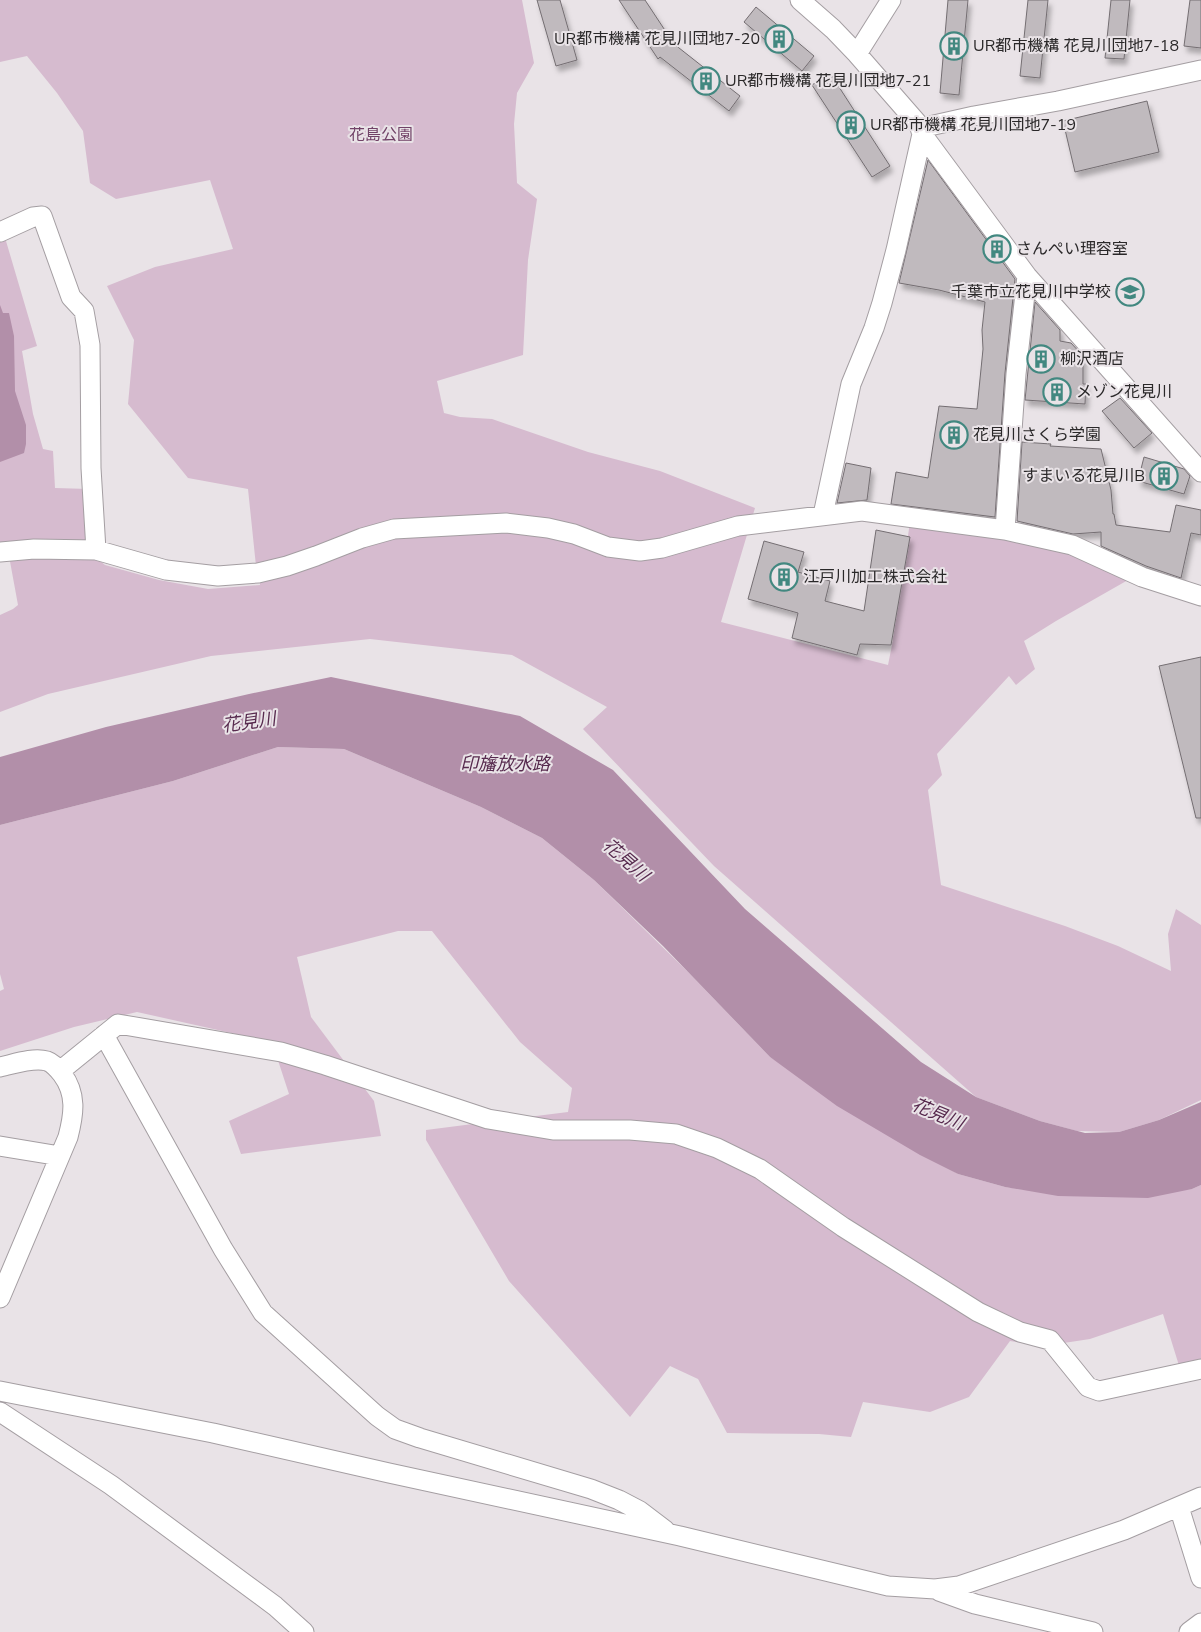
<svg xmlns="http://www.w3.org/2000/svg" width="1201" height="1632" viewBox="0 0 1201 1632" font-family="'Nunito Sans','Noto Sans JP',sans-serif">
  <defs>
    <filter id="shadow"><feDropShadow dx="3" dy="5.5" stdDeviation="2.5" flood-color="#0004"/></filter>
  </defs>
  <rect width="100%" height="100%" fill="#e9e3e7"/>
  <path fill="#d6bbcf" d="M0,0H522L534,63L517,93L514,124L517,183L537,199L528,260L523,355L437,381L444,413L460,417L492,419L588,452L660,471L755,508L721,622L888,665L892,645L910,522L1063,550L1128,580L1056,621L1024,641L1035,669L1016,685L1009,676L937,754L942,775L928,790L941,885L1065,926L1118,946L1171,971L1168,934L1176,909L1201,925V1100L1159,1120L1119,1132L1077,1131L1040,1121L976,1097L714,866L583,729L607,707L512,655L370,639L211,656L48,694L0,712V615L13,609L18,605L9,556L51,559L47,544L0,546V235L6,241L37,346L22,351L33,414L43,449L53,451L55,488L89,489L95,557L105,565L159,580L208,589L260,585V566H256L248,489L188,478L128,404L134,340L107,286L155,267L233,249L210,180L116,199L90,183L83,131L57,93L27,56L0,62Z
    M278,747L344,749L481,807L542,838L594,880L687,971L770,1057L958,1174L1005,1187L1077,1196L1192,1189L1201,1185V1366L1181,1372L1163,1314L1090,1339L1044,1346L1010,1341L969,1397L930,1412L863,1402L851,1437L819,1434L727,1433L698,1379L670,1366L630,1417L509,1281L426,1140V1130L568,1112L572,1088L520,1042L432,931H398L297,957L311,1017L374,1101L381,1136L241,1154L229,1121L289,1094L272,1042L137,1012L74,1027L0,1051V991L4,989L0,974V825L173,781Z"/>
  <path fill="#b28fa9" d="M0,305L3,313H9L14,336L15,391L26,425V444L24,453L0,462Z
    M331,677L520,716L613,770L745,909L921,1062L976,1097L1040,1121L1085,1133L1119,1132L1159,1120L1201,1102V1185L1192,1189L1148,1198L1058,1196L1005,1187L958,1174L920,1155L837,1106L770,1057L663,946L594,880L542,838L481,807L344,749L278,747L173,781L0,825V757L106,727L249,694Z"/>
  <path fill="#c0babe" stroke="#746e72" filter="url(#shadow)" d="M537,0H560L577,60L556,66Z
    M619,0H645L674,44L740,96L729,111L660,57L658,59Z
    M948,0H968L959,95L940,93Z
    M1028,0H1048L1040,78L1020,76Z
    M1111,0H1130L1124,59L1105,58Z
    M1190,0H1201V48L1184,46Z
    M756,7L814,56L802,71L744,22Z
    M830,73L890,166L872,177L812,85Z
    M1147,101L1159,152L1075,172L1063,121Z
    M928,160L1015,279L1005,373L995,517L891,504L896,472L928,478L939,406L977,409L983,349L982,330L985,302L939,290L899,283Z
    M1035,302L1060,330V341L1071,343L1083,356V384H1086L1085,404L1025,400Z
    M1120,398L1152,433L1134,448L1102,411Z
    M1022,442L1051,444L1050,446L1101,449L1111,490L1113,514H1114L1116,525L1170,532L1176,505L1201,510V535L1191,533L1181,578L1146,566L1101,546V532L1073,534L1017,521Z
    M1144,457L1184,469L1190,476L1184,494L1138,481Z
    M846,463L871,468L867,500L837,503Z
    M876,530L910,537L891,645L860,644L857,655L792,638L798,613L748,599L764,541L804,552L798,572L830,581L825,601L864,611Z
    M1201,657V818H1196L1159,666Z"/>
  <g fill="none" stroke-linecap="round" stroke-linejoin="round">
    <g stroke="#a49ea2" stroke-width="21">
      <path id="minor" d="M800,0L833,29L857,54L919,125L925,127L974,116L1058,101L1201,70
        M857,54L891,0
        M922,134L1027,276L1201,472
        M0,232L33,217L42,216L71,297L84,311L90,345L91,468L96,550
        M823,515L851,384L874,328L882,303L896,250L922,134L920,128
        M1005,530L1016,374L1027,276
        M0,552L34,549L96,550L166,570L218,576L258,573L287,566L316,556L362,538L394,529L506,523L548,528L574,534L608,547L640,551L662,548L738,526L862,511L1005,530L1072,545L1142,577L1201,596
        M104,1035L223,1249L263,1313L377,1416L395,1429L420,1438L591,1489L619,1500L640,1511L665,1530
        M0,1067C14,1064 33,1057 47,1061C53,1063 58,1069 62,1074C77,1094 74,1114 68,1137L0,1298
        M60,1071L118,1024L281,1052L325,1065L488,1119L553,1130H630L676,1134L717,1148L760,1169L843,1227L978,1312L1020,1332L1050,1340L1088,1387L1099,1391L1201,1369
        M0,1146L60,1156
        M0,1391L213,1433L389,1473L680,1536L888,1586L935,1589L959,1586L1124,1530L1201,1497
        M0,1412L111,1485L275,1606L304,1632
        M1179,1507L1201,1578
        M939,1591L975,1604L1093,1632
        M1189,1632L1201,1623"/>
    </g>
    <use href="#minor" stroke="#fff" stroke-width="19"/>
  </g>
  <defs>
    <g id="building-ring" transform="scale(1.4375)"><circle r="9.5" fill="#e9e3e7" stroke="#428880" stroke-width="1.5"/><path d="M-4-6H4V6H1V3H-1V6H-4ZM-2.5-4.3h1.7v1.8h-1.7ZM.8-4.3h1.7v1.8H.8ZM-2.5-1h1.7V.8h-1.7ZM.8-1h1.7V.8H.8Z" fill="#428880"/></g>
    <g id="school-ring" transform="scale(1.4375)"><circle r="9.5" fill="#e9e3e7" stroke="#428880" stroke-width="1.5"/><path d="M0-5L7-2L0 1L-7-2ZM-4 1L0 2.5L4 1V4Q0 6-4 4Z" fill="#428880"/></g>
  </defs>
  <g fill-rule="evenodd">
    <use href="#building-ring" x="779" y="39"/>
    <use href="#building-ring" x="954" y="46"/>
    <use href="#building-ring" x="706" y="81"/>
    <use href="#building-ring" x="851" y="125"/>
    <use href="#building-ring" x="997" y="249"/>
    <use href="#school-ring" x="1130" y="292"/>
    <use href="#building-ring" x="1041" y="359"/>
    <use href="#building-ring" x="1057" y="392"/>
    <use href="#building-ring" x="954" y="435"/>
    <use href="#building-ring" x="1164" y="476"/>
    <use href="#building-ring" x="784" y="577"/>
  </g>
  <g text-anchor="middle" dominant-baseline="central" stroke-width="4" stroke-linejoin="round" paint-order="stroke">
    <g font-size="16" fill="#2a2829" stroke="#e9e3e7" text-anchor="start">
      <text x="760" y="39" text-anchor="end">UR都市機構 花見川団地7-20</text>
      <text x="973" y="46">UR都市機構 花見川団地7-18</text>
      <text x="725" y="81">UR都市機構 花見川団地7-21</text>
      <text x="870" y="125">UR都市機構 花見川団地7-19</text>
      <text x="1016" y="249">さんぺい理容室</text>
      <text x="1111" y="292" text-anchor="end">千葉市立花見川中学校</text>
      <text x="1060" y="359">柳沢酒店</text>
      <text x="1076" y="392">メゾン花見川</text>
      <text x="973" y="435">花見川さくら学園</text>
      <text x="1145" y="476" text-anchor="end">すまいる花見川B</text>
      <text x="803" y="577">江戸川加工株式会社</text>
    </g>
    <g font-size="16" fill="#714267" stroke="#e9e3e7">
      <text x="381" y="135">花島公園</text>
    </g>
    <g font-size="18" font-style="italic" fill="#572a4e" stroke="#e9e3e7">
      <text transform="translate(249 722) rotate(-8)">花見川</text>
      <text x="505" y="764">印旛放水路</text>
      <text transform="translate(626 860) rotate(41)">花見川</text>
      <text transform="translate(938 1114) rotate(23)">花見川</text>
    </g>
  </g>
</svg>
